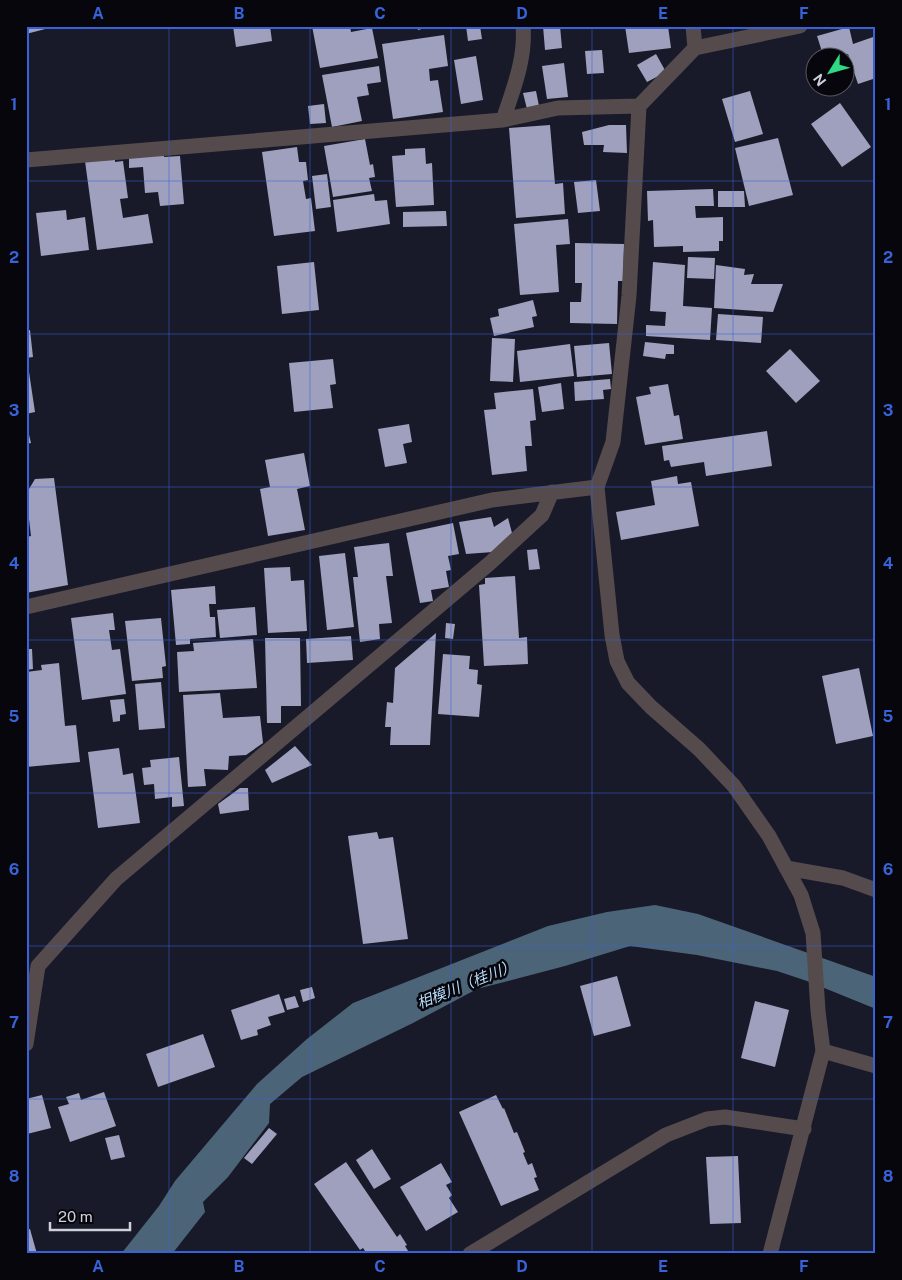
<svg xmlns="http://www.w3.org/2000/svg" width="902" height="1280" viewBox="0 0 902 1280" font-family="'Public Sans','Noto Sans JP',sans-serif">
  <rect width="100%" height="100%" fill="#191a29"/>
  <path fill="#4c6477" d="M655,905L698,914L876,977V1009L807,981L777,971L697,955L630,946L565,966L477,989L413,1023L302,1077L270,1104L269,1123L228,1177L203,1202L205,1212L172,1254H121L159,1206L175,1181L257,1084L307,1039L353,1003L548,926L607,912Z"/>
  <path fill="#9ea0bd" d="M26,26H53V27L26,34Z
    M233,26H270L272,41L236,47Z
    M312,26H350L351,32L372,28L378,58L320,68Z
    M417,26H429V27L418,30Z
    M466,26H480L482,39L468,41Z
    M543,26H560L562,48L545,50Z
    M625,26H668L671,48L629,53Z
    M849,27L853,44L876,36V78L858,84L848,54L836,58H824L817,36Z
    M444,35L448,66L429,69L430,81L438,80L443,112L393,119L382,44Z
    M602,50L604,73L587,74L585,51Z
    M656,54L666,72L647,82L637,65Z
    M476,56L483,100L461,104L454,60Z
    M564,63L568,97L547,99L542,66Z
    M379,66L381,82L367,84L369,95L357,97L362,121L332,127L322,75Z
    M536,91L539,106L527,109L523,93Z
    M750,91L763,134L735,142L722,99Z
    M840,103L871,147L842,167L811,124Z
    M324,104L326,123L310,124L308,106Z
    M550,125L555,184L563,183L565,214L516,218L509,128Z
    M609,125H626L627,153L603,152L604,145H584L582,132Z
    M778,138L793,195L749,206L735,148Z
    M365,139L370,165L373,164L375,177L369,178L372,191L333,197L324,146Z
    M297,147L299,162H306L308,180L303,181L306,199L311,198L315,231L274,236L262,152Z
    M425,148L426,164L432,163L434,205L396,207L392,156L405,155V149Z
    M164,153V157L180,156L184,204L160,206L158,192L145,193L143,167L129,168V156Z
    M115,157V162L123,161L128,198L120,199L123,218L148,214L153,243L97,250L85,161Z
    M327,174L331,207L316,209L312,176Z
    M596,180L600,211L578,213L574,182Z
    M713,189L714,206H695L696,218L723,217V241H719V251L683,252V246L654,247L653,220L648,221L647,191Z
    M718,191H744L745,207H718Z
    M374,194L375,201L387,200L390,224L337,232L333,200Z
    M66,210L67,220L85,217L89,250L41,256L36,213Z
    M446,211L447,226L403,227V212Z
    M568,219L570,244L556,245L559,292L520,295L514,224Z
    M575,243L624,244L623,281H618L617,324L570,323V302H581L582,283H575Z
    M688,257L715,258L714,279L687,278Z
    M314,262L319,310L282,314L277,266Z
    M653,262L685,265L683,306L712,308L710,340L646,336V325L665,326L666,312L650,311Z
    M716,265L745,269L744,275L754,274L751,284H783L773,312L714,308Z
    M533,300L537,316L532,317L534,327L494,336L490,318L499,316L498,309Z
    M718,314L763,317L761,343L716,340Z
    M30,330L33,357L26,358V331Z
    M492,338L515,339L513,382L490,381Z
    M645,342L674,345V354H666L665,359L643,356Z
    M609,343L612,374L577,377L574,346Z
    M570,344L574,376L520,382L517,351Z
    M790,349L820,381L796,403L766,371Z
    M333,359L336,384L330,385L333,408L294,412L289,363Z
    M26,372H29L35,412L26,414Z
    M610,379L611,389L603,390L604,399L575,401L574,382Z
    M561,383L564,409L542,412L538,387Z
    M668,384L674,416L679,415L683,439L645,445L636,397L651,394L649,387Z
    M533,389L536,420L530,421L532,446H525L527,471L492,475L484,410L496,409L494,393Z
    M26,422L31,443L26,444Z
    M409,424L412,442L403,444L407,463L385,467L378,429Z
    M767,431L772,466L706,476L704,462L671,467L669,460L664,461L662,446Z
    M304,453L310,486L297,489L305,530L268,536L260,489L270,487L265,460Z
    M677,476L678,484L691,482L699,526L621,540L616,512L655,505L651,481Z
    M54,478L68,585L26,593V537L31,536L26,494L35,479Z
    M491,517L494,527L508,518L512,533L493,552L466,554L459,522Z
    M453,523L459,554L448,556L451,570L446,571L449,587L431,590L433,601L420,603L406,533Z
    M389,543L393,576H386L392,623L379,624L380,639L360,642L353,577H358L354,547Z
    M537,549L540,569L529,570L527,550Z
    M345,553L354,627L327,630L319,556Z
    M290,567L291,581L304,580L307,631L268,633L264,568Z
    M515,576L519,638L527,637L528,664L484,666L479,585L485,584V578Z
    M215,586L216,604H209L210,617H215L216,637L190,639V644L176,645L171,590Z
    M255,607L257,635L220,638L217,610Z
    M113,613L115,630H109L112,650L120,649L126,694L82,700L71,618Z
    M161,618L166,666L162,667L163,678L132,681L125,621Z
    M446,623L455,624L453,639L445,638Z
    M436,633L430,745H390L391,727H385L387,702L393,703L395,668Z
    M351,636L353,660L307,663L306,639Z
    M265,638H300L301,706H281V723H267Z
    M253,639L257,688L179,692L177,652L194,651L193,643Z
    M26,649H32L33,669L26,670Z
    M443,654L470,656L469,669L478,670L477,684L482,685L479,717L438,714Z
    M59,663L65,726L76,725L80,762L26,767V672L42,670L41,665Z
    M859,668L873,736L836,744L822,676Z
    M161,682L165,728L139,730L135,684Z
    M220,693L223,718L260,716L263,743L246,755L229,756L228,770L204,769L206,786L188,787L183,695Z
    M124,699L126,714L120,715V721L113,722L110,700Z
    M295,746L312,765L272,783L265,770Z
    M119,748L123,775L133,773L140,823L98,828L88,752Z
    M179,757L184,806L172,807V797L155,799L154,784L144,785L142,768L151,767L150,760Z
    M240,788H248L249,810L220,814L218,804Z
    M377,832L379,839L393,837L408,939L363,944L348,836Z
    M617,976L631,1026L594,1036L580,986Z
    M312,987L315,998L303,1002L300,990Z
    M279,994L285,1012L268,1017L271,1025L257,1030L258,1035L241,1040L231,1010Z
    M295,996L299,1007L287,1010L284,999Z
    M755,1001L789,1010L775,1067L741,1058Z
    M203,1034L215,1067L158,1087L146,1054Z
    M104,1092L116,1126L70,1142L58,1107L69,1104L66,1097L79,1093L81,1100Z
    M42,1095L51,1128L27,1134L26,1099Z
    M496,1095L503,1109L504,1108L514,1133L517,1132L525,1152L523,1153L528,1165L532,1163L537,1177L534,1178L539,1190L501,1206L459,1112Z
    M269,1128L277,1134L252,1164L244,1158Z
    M119,1135L125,1157L111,1160L105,1138Z
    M372,1149L391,1179L374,1189L356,1160Z
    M738,1156L741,1223L710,1224L706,1157Z
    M346,1162L397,1237L400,1234L407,1245L405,1246L410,1254H367L363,1248L360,1250L314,1184Z
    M441,1163L452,1182L446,1185L452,1195L449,1198L458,1212L426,1231L400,1187Z
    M30,1229L37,1254H26V1230Z"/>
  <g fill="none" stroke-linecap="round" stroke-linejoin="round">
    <path stroke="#554b4d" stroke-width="15" d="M693,26L695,48
      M503,120C513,90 526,58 523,26
      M26,160L503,120L558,108L639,106
      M26,607L492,500L597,487
      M786,868L843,878L876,890
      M26,1044L38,966L116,879L490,563L542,515L552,492
      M823,1051L876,1066
      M470,1254L666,1135L707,1119L725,1117L804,1129
      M770,1254L823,1051L818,1011L813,933L801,895L769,836L734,786L699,749L651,707L628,683L617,661L612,635L597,487L613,442L629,296L639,106L695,48L800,26"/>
  </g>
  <path fill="none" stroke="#3862d8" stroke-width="1" stroke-opacity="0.55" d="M169,26V1254M310,26V1254M451,26V1254M592,26V1254M733,26V1254M26,181H876M26,334H876M26,487H876M26,640H876M26,793H876M26,946H876M26,1099H876"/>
  <g text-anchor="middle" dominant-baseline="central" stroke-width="5" stroke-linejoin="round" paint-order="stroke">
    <g font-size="15" font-style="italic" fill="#b7dcfa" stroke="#06060c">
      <text transform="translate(466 984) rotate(-22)">相模川（桂川）</text>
    </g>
  </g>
  <rect width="902" height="1280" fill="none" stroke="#06060c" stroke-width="55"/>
  <g transform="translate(830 72) rotate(233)"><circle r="24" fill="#06060c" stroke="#56575e"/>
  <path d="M0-4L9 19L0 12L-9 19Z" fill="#2fd883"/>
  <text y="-8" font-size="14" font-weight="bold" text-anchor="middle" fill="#cfd0da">N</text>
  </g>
  <path d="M50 1222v8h80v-8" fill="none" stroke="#cfd0da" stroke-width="2.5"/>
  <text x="58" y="1222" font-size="15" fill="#cfd0da" stroke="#06060c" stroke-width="4" paint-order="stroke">20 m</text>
  <rect x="28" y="28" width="846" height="1224" fill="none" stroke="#3862d8" stroke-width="2"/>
  <g font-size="16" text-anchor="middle" font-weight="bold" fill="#3862d8">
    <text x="98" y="19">A</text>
    <text x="239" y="19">B</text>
    <text x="380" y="19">C</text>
    <text x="522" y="19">D</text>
    <text x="663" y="19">E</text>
    <text x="804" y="19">F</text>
    <text x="14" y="110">1</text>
    <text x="888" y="110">1</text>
    <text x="14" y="263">2</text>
    <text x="888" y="263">2</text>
    <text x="14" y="416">3</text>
    <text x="888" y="416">3</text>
    <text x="14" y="569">4</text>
    <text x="888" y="569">4</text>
    <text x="14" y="722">5</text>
    <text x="888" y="722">5</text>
    <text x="14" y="875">6</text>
    <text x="888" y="875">6</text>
    <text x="14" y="1028">7</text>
    <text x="888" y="1028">7</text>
    <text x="14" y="1182">8</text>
    <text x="888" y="1182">8</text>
    <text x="98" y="1272">A</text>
    <text x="239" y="1272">B</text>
    <text x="380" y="1272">C</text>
    <text x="522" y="1272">D</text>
    <text x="663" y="1272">E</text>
    <text x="804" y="1272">F</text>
  </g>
</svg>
